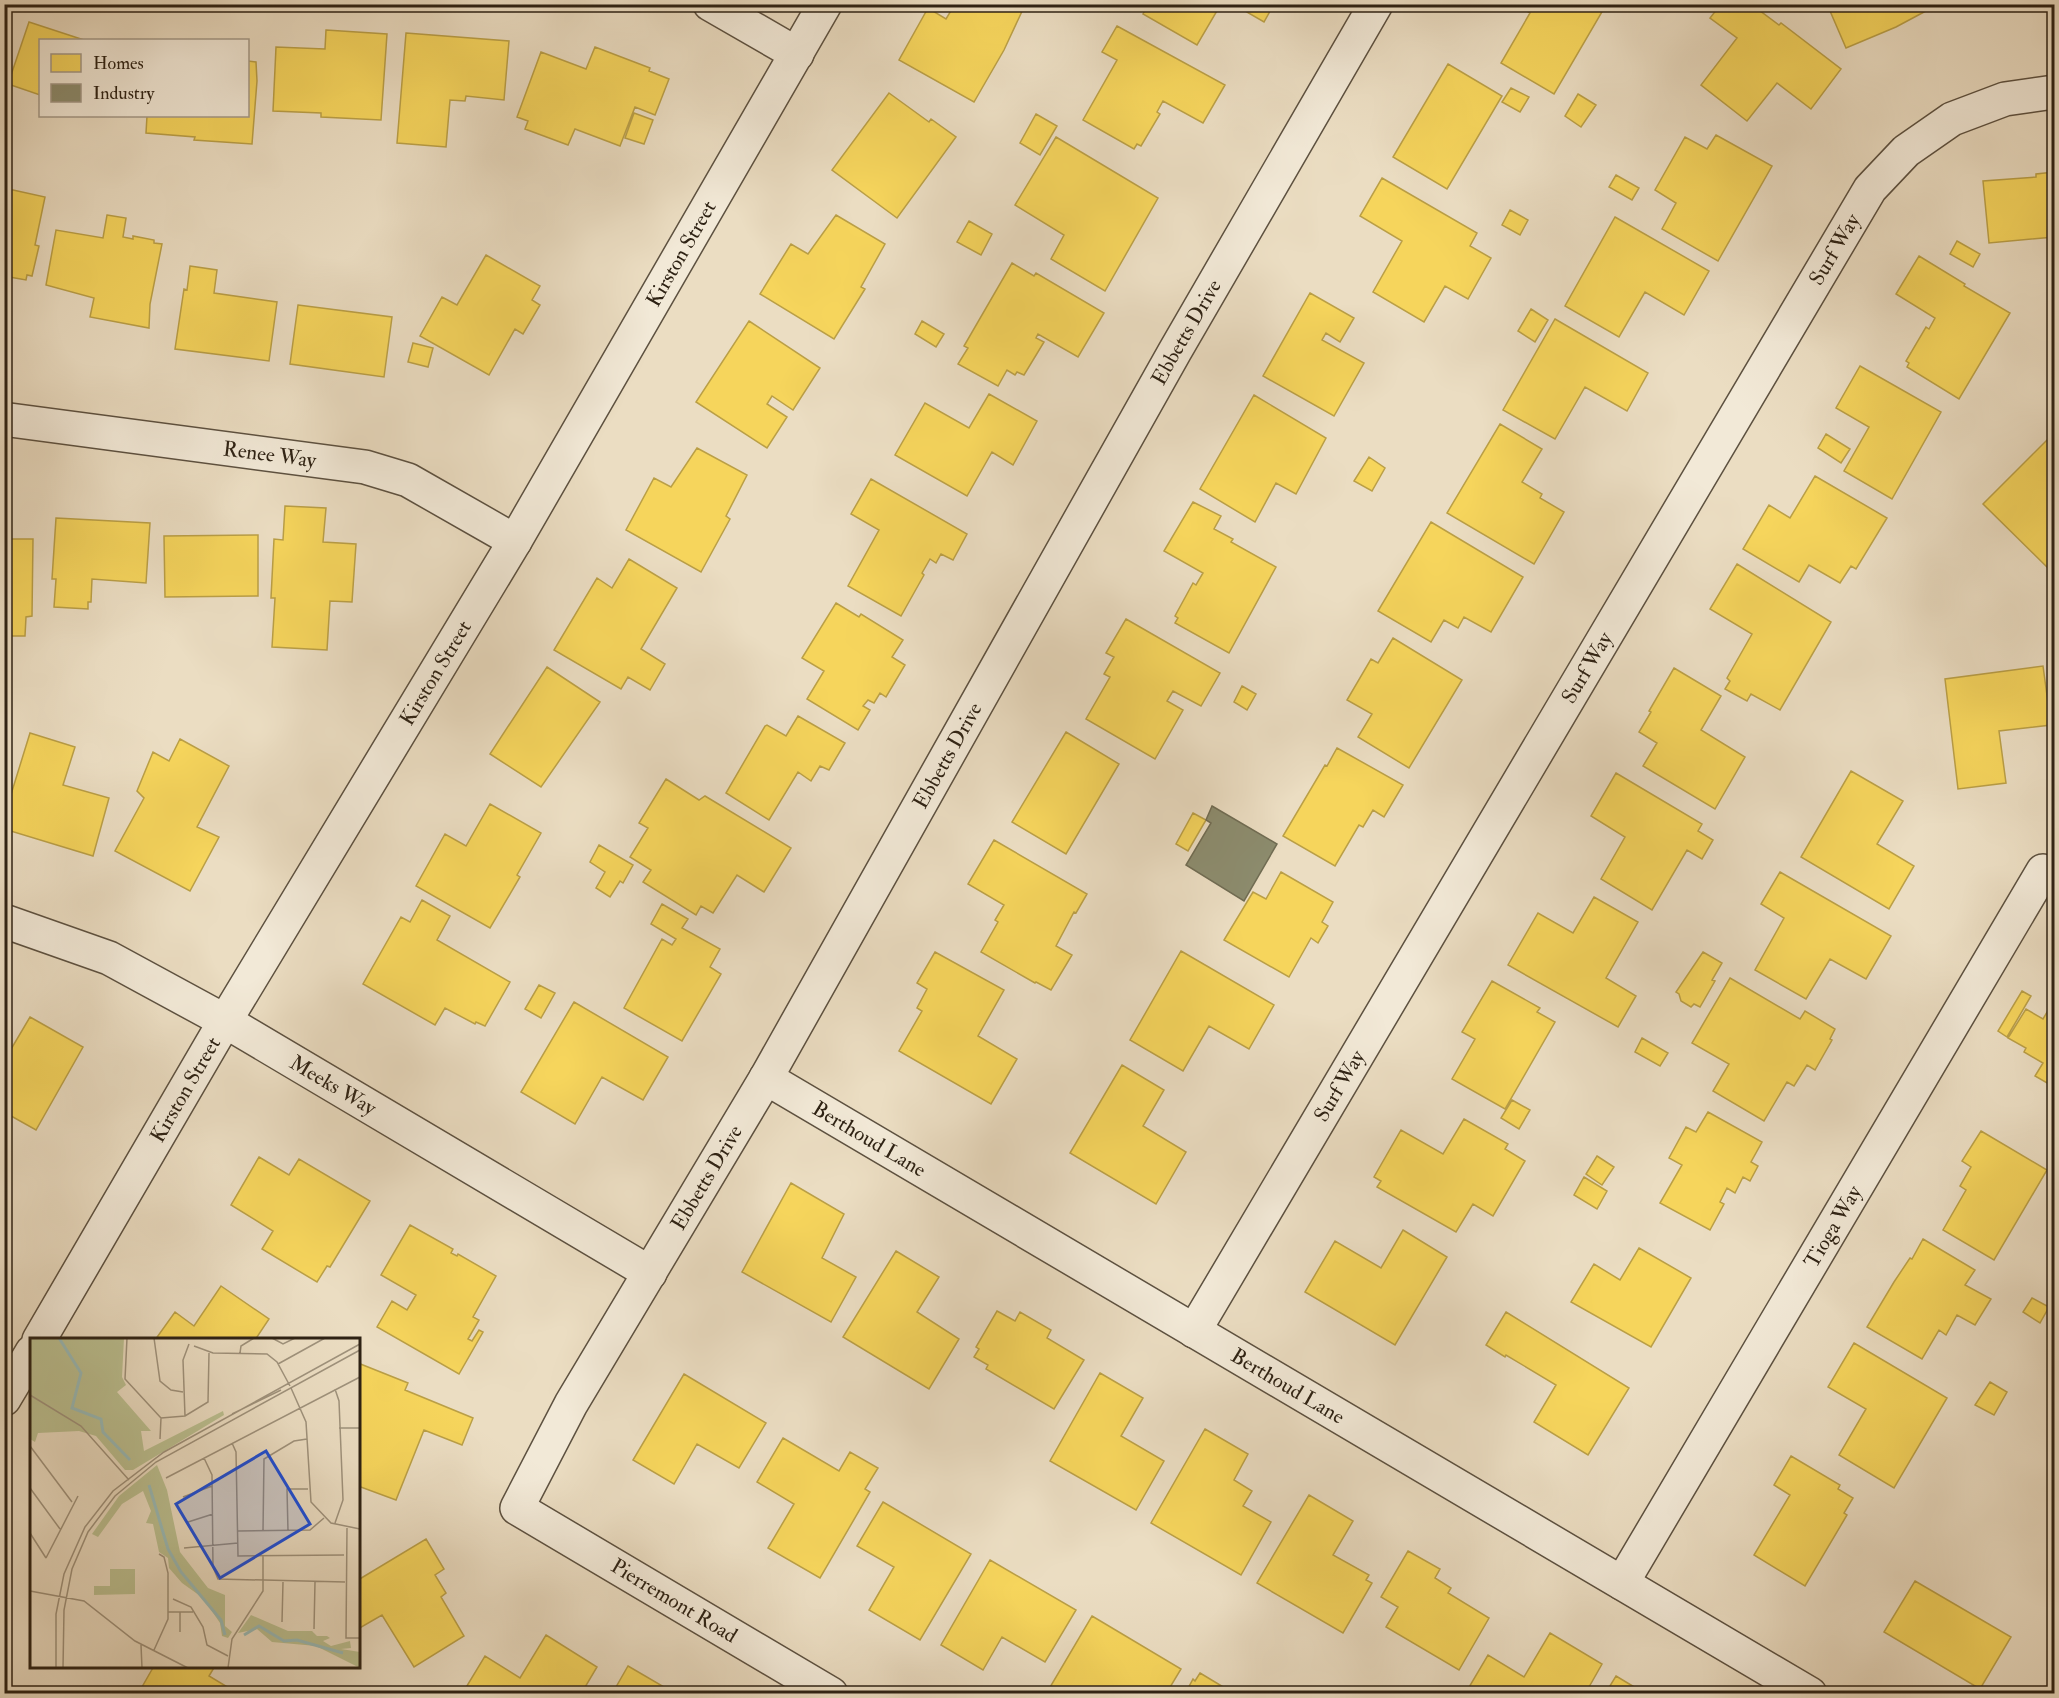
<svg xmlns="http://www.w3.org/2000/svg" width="2059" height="1698" viewBox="0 0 2059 1698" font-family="'IM FELL Double Pica',serif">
  <rect width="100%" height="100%" fill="#ebddc2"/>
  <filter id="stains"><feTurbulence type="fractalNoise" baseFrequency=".00333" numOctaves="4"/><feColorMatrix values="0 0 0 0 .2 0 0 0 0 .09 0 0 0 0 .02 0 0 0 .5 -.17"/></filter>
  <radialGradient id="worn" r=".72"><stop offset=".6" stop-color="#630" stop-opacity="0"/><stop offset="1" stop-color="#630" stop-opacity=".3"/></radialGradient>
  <path fill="#f6d55c" stroke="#ba9f46" stroke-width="1.5" d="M955,4H1020L1024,7L1004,50L974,102L899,60L928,8L946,19Z
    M1143,4H1221L1197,45L1143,14L1147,7Z
    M1233,4H1274L1264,22Z
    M1516,4L1606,5L1554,94L1501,63L1530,13Z
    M1721,4H1759L1762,6L1759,10L1779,25L1781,23L1841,69L1811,109L1777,83L1747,121L1701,85L1737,38L1710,18Z
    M1827,4H1939L1896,27L1846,48Z
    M29,22L84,40H40V95L8,84Z
    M1117,26L1225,85L1203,123L1163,101L1157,112L1160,114L1141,146L1137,144L1134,149L1083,120L1117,60L1102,52Z
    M326,30L387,34L381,120L321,117V113L273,111L276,47L325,49Z
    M406,33L509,41L504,100L466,96L465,101L450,100L446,147L397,143Z
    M595,47L650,68L649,71L669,79L655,115L635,107L620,146L575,129L568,145L525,129L528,121L517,117L541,52L586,69Z
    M248,61L256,62L257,81L252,144L194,140L195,137L146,133L147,116H248Z
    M1448,64L1502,96L1447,189L1393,157Z
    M1511,88L1529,97L1520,112L1502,102Z
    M889,93L929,122L931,119L956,137L897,218L832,170Z
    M1578,94L1596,105L1581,127L1565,116Z
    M634,113L653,120L644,144L625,138Z
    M1036,114L1057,126L1040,155L1020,143Z
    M1716,135L1772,166L1718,261L1662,229L1676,203L1655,190L1685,137L1707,149Z
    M1056,137L1158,198L1105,291L1051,259L1064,235L1015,205Z
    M2054,172V237L1989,243L1983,181L2036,177V174Z
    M1616,175L1639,188L1632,200L1609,187Z
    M1382,178L1477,233L1470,246L1491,258L1468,299L1445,286L1424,322L1373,292L1402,241L1360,216Z
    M4,188L45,197L35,245L39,246L32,276L27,275L26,280L4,276Z
    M1510,210L1528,220L1520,235L1502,225Z
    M107,215L126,218L123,237L133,239V236L154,240V243L162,244L150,304L149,328L90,317L94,298L46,285L56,230L103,238Z
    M836,215L885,244L861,287L865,289L834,339L760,294L791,244L808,254Z
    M1615,217L1709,271L1684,315L1645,292L1619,337L1565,306Z
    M969,221L992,234L981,255L957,242Z
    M1957,241L1980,254L1973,267L1950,254Z
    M486,255L540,286L532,300L540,305L523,334L515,329L489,375L420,336L442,297L457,305Z
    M1919,256L1965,284L1964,286L2010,313L1959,399L1907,367L1909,363L1906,361L1926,327L1929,329L1935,318L1896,294Z
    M1012,263L1034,276L1036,273L1104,313L1078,357L1038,334L1036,338L1044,342L1024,375L1017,372L1015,375L1007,370L998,386L958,364L968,348L964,346Z
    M190,266L217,270L214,293L277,302L269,361L175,349L184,289L187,290Z
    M1310,293L1354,318L1340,342L1326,333L1322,340L1364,363L1334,416L1263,376Z
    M298,305L392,317L384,377L290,364Z
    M1531,309L1548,320L1535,342L1518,331Z
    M1555,319L1648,373L1627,411L1585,387L1555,439L1503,410Z
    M749,321L820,368L793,410L772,396L767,404L787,417L767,448L696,402Z
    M922,321L944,334L936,347L915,334Z
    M413,343L433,348L428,367L408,362Z
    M1860,366L1941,412L1892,499L1844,471L1869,427L1836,408Z
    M989,394L1037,421L1013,465L992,452L967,496L895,455L925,403L969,428Z
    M1254,395L1326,438L1296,494L1276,483L1255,522L1200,489Z
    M1500,424L1542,449L1522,482L1542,494L1540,498L1564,512L1534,564L1447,513Z
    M2054,433V574L1983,504Z
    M1826,434L1850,449L1841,463L1818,448Z
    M697,448L747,475L726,516L730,519L701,572L626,530L654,478L671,487Z
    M1369,457L1385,468L1372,491L1354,481Z
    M1815,476L1887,518L1856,569L1851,566L1840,583L1809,565L1799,582L1743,549L1769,505L1790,518Z
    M871,479L967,534L953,560L941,554L936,563L930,559L922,573L924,575L901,616L848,586L879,530L851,514Z
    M1193,502L1221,516L1214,529L1233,539L1231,542L1276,567L1229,653L1175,623L1178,618L1175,616L1193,583L1196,585L1203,573L1164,551Z
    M285,506L326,508L323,542L356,544L352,602L330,601L327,650L272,647L275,598H271L274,539L283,540Z
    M56,518L150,523L146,583L92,579L91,602H88V609L54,607L56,579H52Z
    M1431,522L1523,577L1491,632L1464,617L1458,628L1444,620L1431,642L1378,611Z
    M258,535V596L165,597L164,536Z
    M4,539H33L32,616L26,617L25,636H4Z
    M629,559L677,588L641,649L665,664L650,690L628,677L621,689L554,650L597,578L612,588Z
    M1737,564L1831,622L1780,710L1751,694L1747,701L1725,689L1730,681L1727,678L1752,634L1710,609Z
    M836,603L859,617L861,614L903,640L892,657L905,665L886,697L880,693L874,703L868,700L863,706L870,710L858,730L807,699L824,671L802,658Z
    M1126,619L1220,673L1201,706L1173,691L1167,701L1183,710L1155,759L1086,719L1110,677L1104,674L1114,657L1106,653Z
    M1393,638L1462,680L1409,768L1358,737L1372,714L1347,700L1371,659L1378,663Z
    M2043,666L2051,725L1999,731L2006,783L1958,789L1945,679Z
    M547,667L600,702L541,787L490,754Z
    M1674,668L1721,696L1701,730L1745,757L1715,809L1643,766L1657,743L1639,732L1651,712L1649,711Z
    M1242,686L1256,694L1247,710L1234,702Z
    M798,716L845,743L829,770L820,766L811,781L798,772L769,820L726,793L765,726L767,725L786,736Z
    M1066,732L1119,764L1066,854L1012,822Z
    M30,733L75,747L63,785L109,798L93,856L4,829V817Z
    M180,739L229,766L197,827L219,837L190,891L115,851L144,798L137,791L153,752L169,761Z
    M1337,748L1403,785L1384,817L1373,810L1363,827L1359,825L1335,866L1283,836L1325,765L1327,766Z
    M1851,771L1903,801L1877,844L1914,866L1889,909L1801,857Z
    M1616,773L1702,824L1698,831L1713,840L1702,859L1687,850L1652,910L1601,879L1625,837L1591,816Z
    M666,779L699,800L705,796L791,848L764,892L737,875L713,913L701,906L696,915L643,882L651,870L630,857L648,828L639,823Z
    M490,804L541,833L517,875L520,877L490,928L416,886L445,834L466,846Z
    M1193,813L1206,820L1188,851L1176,844Z
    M994,840L1087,894L1076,913L1074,912L1056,946L1072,955L1051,990L1036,982L1035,983L981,952L998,922L995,920L1004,905L968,884Z
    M599,845L633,865L623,883L620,881L610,897L596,888L605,872L590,862Z
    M1281,872L1333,902L1322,922L1328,926L1318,943L1311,938L1289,977L1224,940L1253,892L1266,899Z
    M1780,872L1891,936L1866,979L1830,959L1806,999L1755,970L1784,918L1761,904Z
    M1594,897L1638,922L1606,978L1636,996L1618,1027L1508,965L1538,913L1573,933Z
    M422,900L450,916L437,940L510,982L485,1026L476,1022L475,1024L445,1008L435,1025L363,984L401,917L410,922Z
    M662,904L688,919L682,928L720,949L710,967L721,974L682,1041L624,1008L662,939L672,945L676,939L651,924Z
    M1181,951L1274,1005L1249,1049L1209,1026L1183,1071L1130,1040Z
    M935,952L1004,990L978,1036L1017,1059L991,1104L899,1051L922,1011L917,1008L927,989L917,983Z
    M1703,952L1722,963L1712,980L1715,981L1700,1007L1694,1004L1691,1007L1681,1001L1679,994L1676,992Z
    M1730,978L1800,1019L1805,1011L1835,1029L1830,1039L1832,1040L1815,1070L1807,1065L1794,1086L1787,1082L1764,1121L1713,1091L1729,1064L1692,1043Z
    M1492,981L1540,1008L1537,1012L1555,1022L1505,1109L1452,1079L1475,1039L1462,1032Z
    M539,985L555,993L541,1018L525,1009Z
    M2022,991L2031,996L2007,1037L1998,1031Z
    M2054,1000V1087L2035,1076L2043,1063L2024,1052L2026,1048L2008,1038L2026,1009L2043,1019Z
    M574,1002L668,1057L643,1100L602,1077L575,1124L521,1092Z
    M30,1017L83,1047L36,1130L4,1112V1061Z
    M1642,1038L1668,1053L1660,1066L1635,1052Z
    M1122,1065L1164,1090L1143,1126L1186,1152L1156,1204L1070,1153Z
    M1512,1100L1530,1110L1519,1129L1501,1118Z
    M1708,1112L1762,1142L1751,1162L1758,1166L1750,1181L1743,1177L1735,1193L1727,1188L1720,1202L1724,1204L1710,1230L1660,1203L1682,1165L1669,1158L1686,1127L1696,1132Z
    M1464,1119L1508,1144L1505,1149L1525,1161L1493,1216L1473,1204L1456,1232L1377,1187L1381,1181L1374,1177L1401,1130L1443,1154Z
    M1981,1131L2047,1170L1994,1260L1943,1230L1966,1190L1960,1186L1971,1167L1962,1161Z
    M1597,1156L1614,1167L1602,1185L1586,1174Z
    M259,1157L289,1175L299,1159L370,1201L330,1267L327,1266L317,1282L262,1249L273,1231L231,1205Z
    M1584,1177L1607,1191L1597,1209L1574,1195Z
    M791,1183L844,1214L822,1258L856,1277L831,1322L742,1272Z
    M410,1225L453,1249L451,1253L457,1256L458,1254L496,1276L473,1317L479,1320L468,1339L472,1341L479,1330L483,1332L459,1374L377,1327L392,1301L407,1310L416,1295L381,1275Z
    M1403,1230L1447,1257L1395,1345L1305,1292L1335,1241L1381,1268Z
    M1923,1239L1975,1270L1965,1285L1991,1299L1975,1325L1957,1315L1946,1335L1939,1330L1922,1359L1867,1327L1894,1282L1910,1258L1912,1259Z
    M1639,1248L1691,1278L1651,1347L1571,1302L1594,1264L1620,1280Z
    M896,1251L939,1277L917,1312L959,1339L929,1389L843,1337Z
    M221,1286L269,1319L255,1340H155L175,1312L194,1326Z
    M2032,1298L2049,1307L2040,1323L2023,1312Z
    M997,1311L1015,1321L1020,1312L1051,1330L1047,1338L1084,1360L1054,1409L986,1369L988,1365L974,1357L979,1349L976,1347Z
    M1506,1312L1629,1388L1588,1455L1534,1422L1556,1385L1506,1355L1505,1357L1486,1345Z
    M1854,1343L1947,1398L1894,1488L1839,1455L1866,1409L1828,1387Z
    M358,1363L408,1383L405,1390L473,1418L462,1445L424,1430L396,1500L358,1486Z
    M1100,1373L1143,1398L1121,1436L1164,1461L1136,1510L1050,1461Z
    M684,1374L766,1423L739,1468L697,1444L674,1484L633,1460Z
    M1990,1382L2007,1392L1994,1415L1975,1405Z
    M1205,1429L1248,1454L1234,1480L1252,1491L1243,1506L1271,1522L1241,1575L1151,1523Z
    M783,1438L839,1471L850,1452L878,1468L865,1489L870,1492L820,1578L768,1548L794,1504L757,1482Z
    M1791,1456L1840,1485L1838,1489L1853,1498L1844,1513L1847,1515L1805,1586L1754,1555L1790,1495L1774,1485Z
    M1309,1495L1353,1521L1333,1555L1369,1575L1366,1580L1372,1583L1343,1633L1257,1583Z
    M883,1502L971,1554L920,1640L869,1610L894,1567L857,1546Z
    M426,1539L444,1569L435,1575L446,1593L441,1597L464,1636L414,1667L382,1615L358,1629V1580Z
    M1408,1551L1440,1569L1435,1578L1451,1588L1448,1593L1489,1618L1459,1670L1386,1627L1398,1607L1381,1597Z
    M990,1560L1076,1610L1045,1662L1002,1637L983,1670L941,1645Z
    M1915,1581L2011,1637L1980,1689L1884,1632Z
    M1092,1616L1181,1669L1166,1694H1046Z
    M1550,1633L1602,1664L1585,1694H1465L1488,1655L1524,1677Z
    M546,1635L597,1667L581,1694H462L485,1656L520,1678Z
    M154,1666H215L209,1676L239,1694H138Z
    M628,1666L671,1691L670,1694H612Z
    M1200,1673L1235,1694H1185L1193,1679L1195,1681Z
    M1616,1676L1646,1694H1605Z"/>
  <path fill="#8c8c6e" stroke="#706c53" stroke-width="1.5" d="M1212,806L1277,844L1244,901L1186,865L1211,823L1206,820Z"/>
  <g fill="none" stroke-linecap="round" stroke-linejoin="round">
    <g stroke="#5d5140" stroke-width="36">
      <g id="minor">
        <path d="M710,4L797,54"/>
        <path id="s1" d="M10,420L365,467L408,480L515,541"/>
        <path id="s2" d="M4,921L109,958L225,1021L650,1273"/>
        <path id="s3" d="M766,1078L1810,1694"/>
        <path id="s4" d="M1194,1331L1870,189L1906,151L1952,119L2005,99L2054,92"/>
        <path id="s5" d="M39,1340L225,1021L515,541L825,4"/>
        <path d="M4,1399L32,1352"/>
        <path id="s6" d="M1622,1583L2043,871L2054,878"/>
        <path id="s7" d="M831,1694L517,1508L571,1404L766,1078L1175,351L1376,4"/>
      </g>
    </g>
    <use href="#minor" stroke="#f2e9d7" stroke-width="33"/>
  </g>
  <g text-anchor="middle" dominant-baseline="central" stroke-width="6" stroke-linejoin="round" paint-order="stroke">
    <g font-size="21" fill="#2e2214" stroke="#f2e9d7">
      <text stroke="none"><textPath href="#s4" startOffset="1257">Surf Way</textPath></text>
      <text stroke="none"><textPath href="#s5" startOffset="1262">Kirston Street</textPath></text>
      <text stroke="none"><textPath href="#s7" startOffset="1718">Ebbetts Drive</textPath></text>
      <text stroke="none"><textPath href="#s1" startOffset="262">Renee Way</textPath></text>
      <text stroke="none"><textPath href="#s4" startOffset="771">Surf Way</textPath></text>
      <text stroke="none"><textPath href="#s5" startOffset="776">Kirston Street</textPath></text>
      <text stroke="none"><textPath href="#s7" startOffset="1232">Ebbetts Drive</textPath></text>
      <text stroke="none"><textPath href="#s2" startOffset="369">Meeks Way</textPath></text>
      <text stroke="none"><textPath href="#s4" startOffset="285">Surf Way</textPath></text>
      <text stroke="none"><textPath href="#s5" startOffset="290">Kirston Street</textPath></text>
      <text stroke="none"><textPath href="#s3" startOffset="120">Berthoud Lane</textPath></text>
      <text stroke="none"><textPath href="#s7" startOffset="746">Ebbetts Drive</textPath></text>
      <text stroke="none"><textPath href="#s6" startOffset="414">Tioga Way</textPath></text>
      <text stroke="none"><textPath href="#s3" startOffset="606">Berthoud Lane</textPath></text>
      <text transform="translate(674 1601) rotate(31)">Pierremont Road</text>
    </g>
  </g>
  <g transform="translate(30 1338)">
    <rect width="330" height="330" fill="#ebddc2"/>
    <path d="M0,0H94L92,39L96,47L87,54L121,93H111L114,113L193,73L194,77L103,132H95L66,98L49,93L8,95L5,104L0,101ZM127,127L137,152L150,214L178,250L195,257V288L202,294L198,300L192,298L190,285L173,260L152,245L139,230L138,220L129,214L123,186L116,185L121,173L113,153L92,166L68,199L62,196L89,158ZM80,231H105V256L64,257V248H80ZM221,277L258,293H282L287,298H297L300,300L293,303L301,308L320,303L321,310L311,311L330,314V330L286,308L242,304L227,291L208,295Z" fill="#bbc091"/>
    <path fill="none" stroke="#99bbb8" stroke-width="3" d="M29,0L51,35L42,70L71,81L73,94L100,122M119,147L138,211L151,234L191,282L195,297M214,297L229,288L254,303L267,302L313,315"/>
    <path fill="none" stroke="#9f927c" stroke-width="1.5" d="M97,0L95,41L131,80L155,78L178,64L179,15M124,0L130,43L141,52L153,54M242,0L253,6L265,0M164,8L183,15L237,16L247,24L260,48M210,15L211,8L224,0M248,26L295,0M261,50L276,84L281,164L301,185L330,191M305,51L309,63L313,162L305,185M0,57L51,88L99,142M202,76L251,52M155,78L153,22L159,6M309,90H330M130,101L131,80M202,105L206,114L208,218L314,217M0,108L42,164M174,120L182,137L183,229L188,241L315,244M136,140L330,39M0,150L30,191M153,159L182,148M158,184L183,176M317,190L316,300H330M208,193L280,192L294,180M233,193L234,121L264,103L277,101M258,193L257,151H278M0,195L16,220M154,210L208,205M16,220L48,158M0,253L54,263L105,303L158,330M143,261L161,269L173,289L177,307L198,318M138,274H163M150,274V294M252,284L253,244M284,291L285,244M111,307L112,330M124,312L138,281V235L134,219L129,216M26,330V276L34,236L55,189L83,153L134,114L330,6M33,330L34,272L42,231L58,194L85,158L126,124L330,12M198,330L202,301L233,253V218"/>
    <path fill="#1d4ed8" fill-opacity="0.15" stroke="#1d4ed8" stroke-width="3" d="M236,113L280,186L190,240L146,166Z"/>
    <rect width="330" height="330" fill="none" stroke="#2e2214" stroke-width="3"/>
  </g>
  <rect width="2059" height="1698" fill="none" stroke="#ebddc2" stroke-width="24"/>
  <rect x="6" y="6" width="2047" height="1686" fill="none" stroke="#2e2214" stroke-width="3"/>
  <rect x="12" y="12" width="2035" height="1674" fill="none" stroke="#2e2214" stroke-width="1.5"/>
  <rect x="39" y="39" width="210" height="78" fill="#f2e9d7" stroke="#a49989" stroke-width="1.5"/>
  <rect x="51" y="54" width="30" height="18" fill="#f6d55c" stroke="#a49989" stroke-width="1.5"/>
  <text x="93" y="69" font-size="18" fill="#2e2214">Homes</text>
  <rect x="51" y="84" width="30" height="18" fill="#8c8c6e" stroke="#a49989" stroke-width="1.5"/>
  <text x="93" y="99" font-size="18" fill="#2e2214">Industry</text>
  <rect width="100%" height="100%" filter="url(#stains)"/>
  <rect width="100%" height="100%" fill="url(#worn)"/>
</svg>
